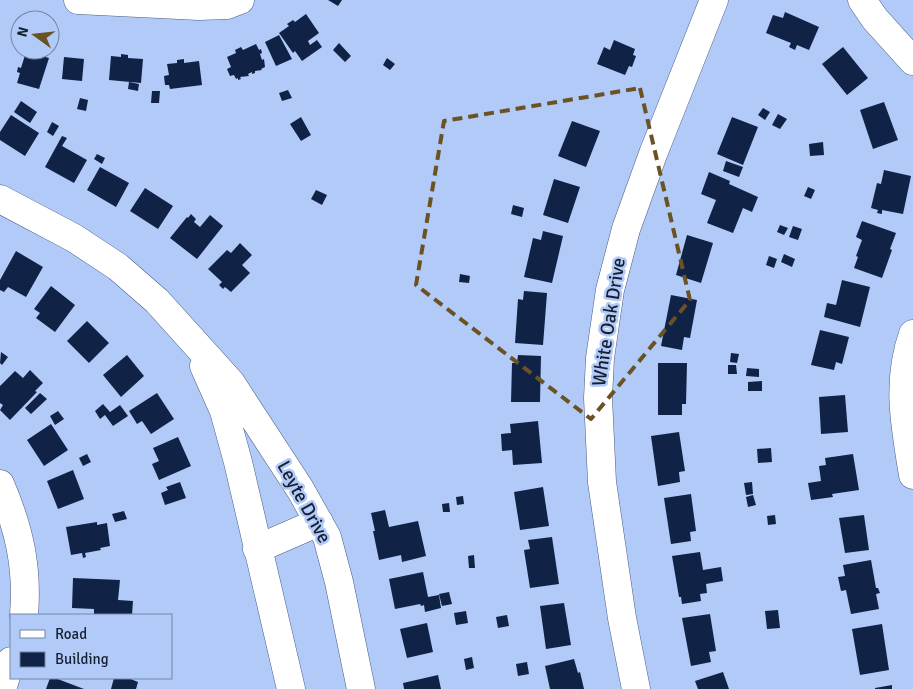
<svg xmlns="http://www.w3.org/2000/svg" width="913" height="689" viewBox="0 0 913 689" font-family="Signika,sans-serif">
  <rect width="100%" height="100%" fill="#b1caf8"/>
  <path fill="#102245" d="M328,0H342L338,6Z
    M785,12L819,27L809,50L797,45L795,50L789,47L791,43L766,33L773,15L783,18Z
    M306,14L319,33L308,41L310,45L317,40L322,47L302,61L295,51L293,53L279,33L289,26L287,24L293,20L295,22Z
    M279,35L292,59L276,66L265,42Z
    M614,40L635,49L633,55L636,56L632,67L629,66L625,75L597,64L604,47L610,50Z
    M339,43L351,56L345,62L333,50Z
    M256,44L259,50L261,49L262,53L260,54L262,60L264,59L265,67L261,69L262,70L255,71V73L252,74V72L248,74L249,76L240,77L241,79L238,80V78L236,79L234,75L230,76L227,69L231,67L227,57L236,53L235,50L241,47L243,50Z
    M843,47L868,78L847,95L822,64Z
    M26,52L49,58L39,89L17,83L20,73L17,72L18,67L21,68Z
    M121,54L128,55V58L143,59L141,83L109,80L111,56L121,57Z
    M64,57L84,59L82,81L62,79Z
    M387,58L395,64L390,70L383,65Z
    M184,59V63L199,61L202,85L170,89L169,85H165L164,76L169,75L167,64L177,63V60Z
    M129,82L139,84L138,91L128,89Z
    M288,90L292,98L282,101L279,93Z
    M152,91H160L159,103H151Z
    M80,98L88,100L86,111L77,109Z
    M21,101L37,112L30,123L14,112Z
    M884,102L898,140L873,149L860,110Z
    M763,108L770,112L765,120L758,115Z
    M778,114L787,119L780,129L772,125Z
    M11,115L39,133L25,156L0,140V132Z
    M301,117L311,135L301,141L290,124Z
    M732,117L758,127L743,165L717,154Z
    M572,121L600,131L586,167L558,156Z
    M52,122L59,126L53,136L47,132Z
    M62,136L67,138L62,146L87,160L74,183L45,167Z
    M823,142L824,155L810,156L809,144Z
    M97,154L105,158L102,164L94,159Z
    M726,161L743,167L739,177L723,171Z
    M100,167L129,183L116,207L87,190Z
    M884,170L911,176L903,214L882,210V214L877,213L878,210L871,208L877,183L881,184Z
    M709,172L730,181L729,184L758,197L752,212L743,208L733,233L707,223L716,200L701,194Z
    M554,179L580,187L568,223L543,215Z
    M808,187L815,190L811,199L804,196Z
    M145,188L173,206L158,229L130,211Z
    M316,190L327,195L322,205L311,199Z
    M513,205L524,208L522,217L511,214Z
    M191,214L196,219L194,222L200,227L210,215L223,226L197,259L170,238L187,217L188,218Z
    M862,221L896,233L890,249L892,250L882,278L854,268L858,257L856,256L862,240L856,237Z
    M780,225L788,228L784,235L777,232Z
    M793,226L802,229L798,240L789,237Z
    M543,231L563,236L552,283L524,277L533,238L541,240Z
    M687,235L713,243L701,283L676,275Z
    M240,243L252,255L242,265L250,273L231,292L225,287L223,289L219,285L222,282L208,269L227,250L231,253Z
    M16,251L43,267L26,297L8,287L4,292L0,290V280Z
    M784,254L795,259L792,267L781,262Z
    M769,256L777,259L774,268L766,265Z
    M460,274L470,276L469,283L459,282Z
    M842,280L870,287L860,327L824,317L827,303L836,305Z
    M51,286L75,305L55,332L36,318L40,313L34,309Z
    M524,291L547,293L543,345L515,343L518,299L523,300Z
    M671,295L697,300L690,338L684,337L682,350L661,346Z
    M87,321L109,343L89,363L67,341Z
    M820,330L849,337L842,364L836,362L834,370L811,365Z
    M1,352L8,357L2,365L0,363Z
    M731,353L739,354L737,363L730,362Z
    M127,355L144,376L121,397L103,375Z
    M518,355L541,356L540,402H511L512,363H517Z
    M658,363H687L686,404H682V415H658Z
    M728,365H736L737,374H728Z
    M747,368L759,369V377L746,376Z
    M30,370L43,383L35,391L37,392L10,420L0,410L3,405L0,403V386L15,371L23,378Z
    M762,381V391H748V382Z
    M40,393L47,399L31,414L25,408Z
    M157,393L174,419L151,434L142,421L137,424L129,411Z
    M845,395L848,432L821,434L819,397Z
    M103,404L110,412L120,405L128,416L113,426L105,415L100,419L95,411Z
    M58,411L64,419L55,425L50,416Z
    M538,421L542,463L513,465L512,450L502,451L501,434L511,433L510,424Z
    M51,424L68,450L44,466L27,440Z
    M679,432L685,471L679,472L680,482L658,486L651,436Z
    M178,437L191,466L159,480L152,464L159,461L153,448Z
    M771,448L772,462L758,463L757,449Z
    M87,454L91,462L83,466L79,458Z
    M853,454L859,490L832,494L833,497L811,500L808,483L821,481L819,466L826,465L825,458Z
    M73,470L84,499L58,509L47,481Z
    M180,482L186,498L165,505L161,493L168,490L166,487Z
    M752,482L753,494L746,495L744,483Z
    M543,487L549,526L520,530L514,492Z
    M691,494L696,531L690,532L691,541L671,544L664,498Z
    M753,495L756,505L748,507L746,497Z
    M463,496L464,504L457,505L456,497Z
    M449,503L450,512H443L442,504Z
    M385,510L389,527L418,521L426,556L402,562L401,555L379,560L373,531H375L371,513Z
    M124,511L127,519L115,522L112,514Z
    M775,515L776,524L768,525L767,516Z
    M864,515L869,550L845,553L839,518Z
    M97,522V525L107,523L110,546L100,548L101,550L85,553L86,557L83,558L82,553L71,555L66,527Z
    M552,537L559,584L530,588L524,550L530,549L528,540Z
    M700,552L703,570L721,567L723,581L706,584L707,593L700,594L701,601L682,604L681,597H679L672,556Z
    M474,555L475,568H469L468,556Z
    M871,560L876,588H878L880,593L876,594L879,609L851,614L846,590L841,591L838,577L845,576L843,565Z
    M423,572L428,597L439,595L441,608L425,612L424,605L421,606L420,604L395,609L389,579Z
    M73,578L120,580L118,600L133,601L132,615H94V609L72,608Z
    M449,592L452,604L442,606L439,594Z
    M564,603L571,645L546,649L540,606Z
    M778,610L780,628L767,629L765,611Z
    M466,611L468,623L456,625L454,613Z
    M710,614L716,651L709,652L711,662L691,666L682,618Z
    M507,615L509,626L498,628L496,617Z
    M427,623L433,652L407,658L400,629Z
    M882,624L889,670L860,675L852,629Z
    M472,657L474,668L466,670L464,659Z
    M574,659L578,673L580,672L584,689H550L545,666Z
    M527,662L529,674L518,676L516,664Z
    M723,672L729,689H698L695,681Z
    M438,675L441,689H404L403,683Z
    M50,678H55L84,689H46Z
    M114,678H128L138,682L136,689H111Z
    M892,685V689H875V688Z"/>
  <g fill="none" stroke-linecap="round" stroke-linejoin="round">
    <g stroke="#485d85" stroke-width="29">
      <path id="minor" d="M78,0L199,6L227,5L240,0
        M862,0L875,19L913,61
        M0,199L74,238L118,267L157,301L231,383L300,489L327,537L339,582L361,689
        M913,334C896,382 905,426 913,475
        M204,366L224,411L238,462L291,689
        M0,484C19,528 28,567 24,615
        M257,549L319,522
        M2,689L11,661
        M636,689L622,618L602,482L598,398L600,358L610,290L626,229L653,154L714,0"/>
    </g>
    <use href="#minor" stroke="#fff" stroke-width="28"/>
  </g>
  <path fill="none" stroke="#6a5222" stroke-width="4" stroke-dasharray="10 6" stroke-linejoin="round" d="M640,88L690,300L591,419L416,285L444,121Z"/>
  <g text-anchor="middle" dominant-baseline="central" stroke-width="5" stroke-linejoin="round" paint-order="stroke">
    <g font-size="19" fill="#161f30" stroke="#b1caf8">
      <text transform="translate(609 322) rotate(-81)">White Oak Drive</text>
      <text transform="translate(304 502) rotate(61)">Leyte Drive</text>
    </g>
  </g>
  <rect x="10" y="614" width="162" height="65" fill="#b1caf8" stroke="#7386a8"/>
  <rect x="20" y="630" width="25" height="8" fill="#ffffff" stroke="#7386a8"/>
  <text x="55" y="639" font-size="15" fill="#161f30">Road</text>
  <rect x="20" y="652" width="25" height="15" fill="#102245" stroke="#7386a8"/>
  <text x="55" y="664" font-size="15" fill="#161f30">Building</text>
  <g transform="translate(35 35) rotate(285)"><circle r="24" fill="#b1caf8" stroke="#7386a8"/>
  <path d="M0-4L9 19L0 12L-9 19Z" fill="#6a5222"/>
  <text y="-8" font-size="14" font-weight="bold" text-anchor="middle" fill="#161f30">N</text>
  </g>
</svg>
